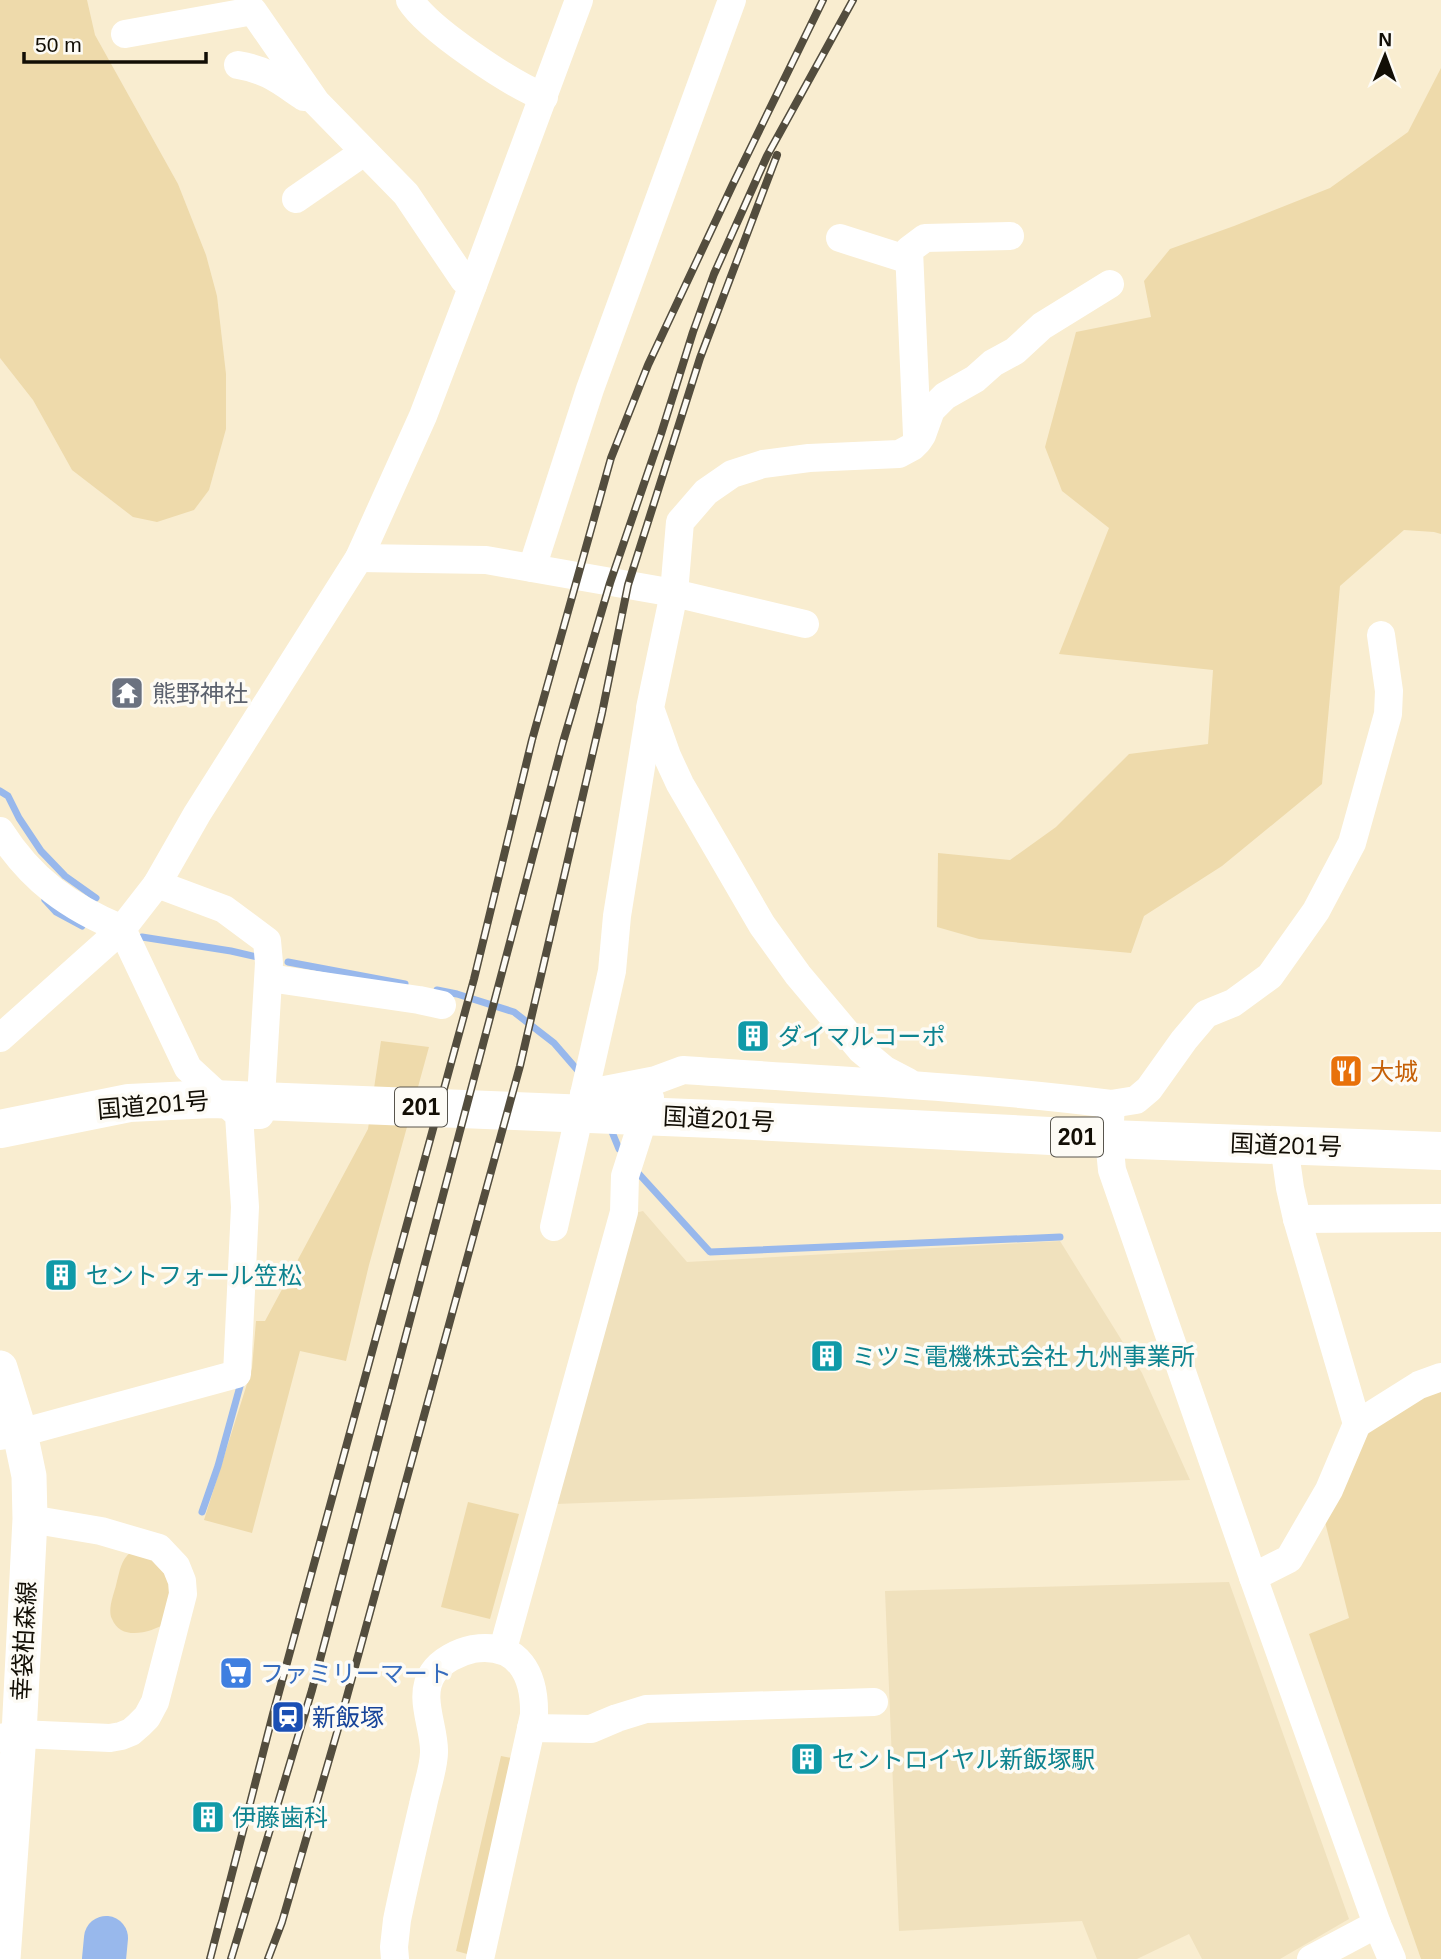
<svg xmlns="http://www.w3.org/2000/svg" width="1441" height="1959" font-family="Arial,'Noto Sans JP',sans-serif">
<rect width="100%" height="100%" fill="#f9edd0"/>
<g fill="#f0e1bd">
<polygon points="643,1211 687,1262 1060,1241 1142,1373 1190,1480 556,1504 635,1213"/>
<polygon points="1229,1582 1349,1919 1280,1959 1202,1959 1189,1934 1137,1959 1097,1959 1082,1921 899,1931 885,1591"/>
</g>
<g fill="#eedaab">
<polygon points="0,0 87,0 95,35 178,184 206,255 217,296 226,374 226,429 209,490 194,510 157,522 133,517 72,470 33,400 0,358"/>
<polygon points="1441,68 1441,534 1434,532 1404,530 1340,586 1322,784 1222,866 1144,916 1131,953 979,939 937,927 938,853 1010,860 1056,827 1129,754 1208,744 1213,670 1059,654 1109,528 1062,491 1045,447 1076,332 1151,317 1144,281 1170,249 1234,226 1330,188 1408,132"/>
<polygon points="381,1041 429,1047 369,1265 346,1361 300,1351 252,1533 204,1520 252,1368 256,1321 265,1321 368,1129"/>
<polygon points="1441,1385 1441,1959 1421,1959 1309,1634 1349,1618 1325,1522 1365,1431"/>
<polygon points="468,1502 519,1514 490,1619 441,1607"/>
<path d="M 131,1552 L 158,1559 L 174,1594 L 166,1623 C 152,1632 121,1642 112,1619 C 107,1608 115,1592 117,1581 C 120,1570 121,1560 131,1552 Z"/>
<polygon points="501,1756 517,1759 471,1955 456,1951"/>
</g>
<polygon fill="#98b8ec" points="94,1942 117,1944 116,1959 93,1959"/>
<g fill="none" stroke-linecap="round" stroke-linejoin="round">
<g stroke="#98b8ec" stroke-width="7">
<polyline points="0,791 8,796 19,818 41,851 65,876 96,898"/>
<polyline points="45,900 56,912 82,926"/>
<polyline points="142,937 231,951 257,957"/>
<polyline points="288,962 405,984"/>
<polyline points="437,990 457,994 514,1012 554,1043 580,1073"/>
<polyline points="610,1127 619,1149"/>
<polyline points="639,1174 710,1252 1060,1237"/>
<polyline points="202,1512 218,1466 242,1379"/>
</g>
<polyline stroke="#98b8ec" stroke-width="44" points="104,1959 106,1938"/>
<g stroke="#fff" stroke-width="28">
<path d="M 410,0 C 428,29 511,84 544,97"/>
<polyline points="125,34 253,11 316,102 406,194 464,280 473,285"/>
<path d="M 238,65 C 268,70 280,81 304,97"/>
<polyline points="296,199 364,152"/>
<polyline points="840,238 909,260"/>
<polyline points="917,435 909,250 925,238 1010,236"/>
<polyline points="359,558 486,560 674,593 805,624"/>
<polyline points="532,568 590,389 732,0"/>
<path d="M 0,831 C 31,880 69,907 122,929 L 188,1068 L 239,1115 L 245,1207 L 237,1374 L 20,1433 L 0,1436"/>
<polyline points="157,884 224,909 267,941 269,963 260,1115 254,1115"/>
<polyline points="269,978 419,1000 442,1005"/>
<polyline points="0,1038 122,929 157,884 197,814 359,558 423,416 473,285 579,0"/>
<polyline points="908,1082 885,1070 861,1050 798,975 762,925 680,784 667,756 650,708 674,593 680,522 706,492 732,474 763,464 809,458 899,454 912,447 918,441 922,435 931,410 945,396 975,379 993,363 1015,351 1042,326 1110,284"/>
<path d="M 584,1094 L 656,1080 L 683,1070 C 826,1080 969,1086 1111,1104 L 1109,1139 L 1112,1170 L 1253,1577 L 1377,1924 L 1392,1959"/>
<polyline points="1111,1104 1136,1100 1149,1089 1184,1040 1206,1014 1233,1003 1270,976 1316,911 1352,843 1388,714 1389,691 1381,635"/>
<polyline points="1297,1219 1441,1218"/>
<polyline points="554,1227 612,971 617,916 650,711"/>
<polyline points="1357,1424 1419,1385 1441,1377"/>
<polyline points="1253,1577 1289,1559 1329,1490 1357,1424 1297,1219 1290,1188 1284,1145"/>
<polyline points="503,1649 624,1212 625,1176 650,1098"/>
<polyline points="531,1728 591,1729 617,1718 646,1709 874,1702"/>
<polyline points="0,1738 19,1734 110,1738 121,1736 131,1732 139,1725 147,1717 155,1702 183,1594 182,1581 176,1566 159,1548 101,1531 30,1519"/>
<path d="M 395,1959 L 394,1947 L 397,1920 C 405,1881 414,1843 423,1805 C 426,1789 434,1768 434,1752 C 435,1728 417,1696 433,1673 C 441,1661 458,1652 473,1649 C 519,1642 535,1675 534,1715 L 480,1959"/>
<polyline points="1311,1959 1377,1924"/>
</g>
<polyline stroke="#fff" stroke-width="35" points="0,1368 20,1433 29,1476 30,1519 19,1734 3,1959"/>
<polyline stroke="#fff" stroke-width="38" points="0,1129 129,1103 212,1099 714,1119 1109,1139 1441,1151"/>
<defs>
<g id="rail">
<polyline points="210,1959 273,1714 474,979 532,740 611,458 648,365 733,184 823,0"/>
<polyline points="231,1959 312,1690 563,742 610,583 661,434 693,332 714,274 767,156 853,0"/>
<polyline points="268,1959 282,1922 338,1729 520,1066 602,713 628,585 700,358 777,155"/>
</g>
</defs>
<use href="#rail" stroke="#534d3e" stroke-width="8"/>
<use href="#rail" stroke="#fdfbf5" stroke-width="5" stroke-dasharray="16" stroke-linecap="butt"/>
</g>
<defs>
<symbol id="temple-square" viewBox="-11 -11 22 22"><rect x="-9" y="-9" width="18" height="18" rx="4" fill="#6b7280" stroke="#fdfbf5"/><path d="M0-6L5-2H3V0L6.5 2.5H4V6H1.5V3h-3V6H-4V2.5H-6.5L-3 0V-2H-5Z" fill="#fff"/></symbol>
<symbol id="building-square" viewBox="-11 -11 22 22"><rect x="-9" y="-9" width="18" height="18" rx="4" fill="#0f9aa8" stroke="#fdfbf5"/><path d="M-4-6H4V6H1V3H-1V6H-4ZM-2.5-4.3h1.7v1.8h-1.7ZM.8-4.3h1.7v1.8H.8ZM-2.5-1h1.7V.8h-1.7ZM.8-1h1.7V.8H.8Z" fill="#fff"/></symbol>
<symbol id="restaurant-square" viewBox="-11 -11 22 22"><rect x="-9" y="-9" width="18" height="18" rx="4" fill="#e8710a" stroke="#fdfbf5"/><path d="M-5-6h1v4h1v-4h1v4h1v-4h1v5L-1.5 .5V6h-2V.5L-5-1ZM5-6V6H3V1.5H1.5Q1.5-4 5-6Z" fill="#fff"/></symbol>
<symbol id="supermarket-square" viewBox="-11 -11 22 22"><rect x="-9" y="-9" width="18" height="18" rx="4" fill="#3f7fe0" stroke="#fdfbf5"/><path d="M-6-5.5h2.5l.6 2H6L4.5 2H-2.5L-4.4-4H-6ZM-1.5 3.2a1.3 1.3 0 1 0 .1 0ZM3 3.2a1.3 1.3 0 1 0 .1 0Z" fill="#fff"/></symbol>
<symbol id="station-square" viewBox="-11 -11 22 22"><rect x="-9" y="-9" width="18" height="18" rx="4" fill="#1a4fb4" stroke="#fdfbf5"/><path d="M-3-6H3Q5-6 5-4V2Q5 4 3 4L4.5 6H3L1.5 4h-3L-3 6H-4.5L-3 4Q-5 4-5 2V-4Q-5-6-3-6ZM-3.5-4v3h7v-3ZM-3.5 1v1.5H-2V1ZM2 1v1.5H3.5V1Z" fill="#fff"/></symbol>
</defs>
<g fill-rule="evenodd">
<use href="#temple-square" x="108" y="674" width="38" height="38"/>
<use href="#building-square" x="734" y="1017" width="38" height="38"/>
<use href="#restaurant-square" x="1327" y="1052" width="38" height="38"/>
<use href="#building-square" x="42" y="1256" width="38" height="38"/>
<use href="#building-square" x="808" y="1337" width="38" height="38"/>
<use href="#supermarket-square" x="217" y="1654" width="38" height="38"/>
<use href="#station-square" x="269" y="1698" width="38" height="38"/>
<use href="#building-square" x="788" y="1740" width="38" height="38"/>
<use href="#building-square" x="189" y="1798" width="38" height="38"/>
</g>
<g text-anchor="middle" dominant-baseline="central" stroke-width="7" stroke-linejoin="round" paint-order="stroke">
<g fill="#fdfbf5" stroke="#58554d" stroke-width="2">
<rect x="395" y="1087.5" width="52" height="39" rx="5"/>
<rect x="1051" y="1117.5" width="52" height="39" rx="5"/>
</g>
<g font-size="23" font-weight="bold" fill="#120e05">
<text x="421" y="1107">201</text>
<text x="1077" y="1137">201</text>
</g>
<g font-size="24" fill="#5b616d" stroke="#fdfbf5" text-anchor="start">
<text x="152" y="693">熊野神社</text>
</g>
<g font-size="24" fill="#0d838f" stroke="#fdfbf5" text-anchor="start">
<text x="778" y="1036">ダイマルコーポ</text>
<text x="86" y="1275">セントフォール笠松</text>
<text x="852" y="1356">ミツミ電機株式会社 九州事業所</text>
<text x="832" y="1759">セントロイヤル新飯塚駅</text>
<text x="232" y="1817">伊藤歯科</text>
</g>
<g font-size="24" fill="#c56008" stroke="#fdfbf5" text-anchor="start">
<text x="1370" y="1071">大城</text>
</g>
<g font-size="24" fill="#120e05" stroke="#fdfbf5">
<text transform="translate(153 1105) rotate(-5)">国道201号</text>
<text transform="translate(719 1119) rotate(3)">国道201号</text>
<text transform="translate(1286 1145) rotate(2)">国道201号</text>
<text transform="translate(24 1641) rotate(-87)">幸袋柏森線</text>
</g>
<g font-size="24" fill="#366cbe" stroke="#fdfbf5" text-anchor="start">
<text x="260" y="1673">ファミリーマート</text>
</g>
<g font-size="24" fill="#164399" stroke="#fdfbf5" text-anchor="start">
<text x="312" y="1717">新飯塚</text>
</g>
</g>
<g transform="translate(1385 56) rotate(1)" stroke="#fdfbf5" stroke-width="5" paint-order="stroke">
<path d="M0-5L12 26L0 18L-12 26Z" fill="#120e05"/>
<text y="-10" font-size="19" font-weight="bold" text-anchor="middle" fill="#120e05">N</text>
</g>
<path d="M24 52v10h182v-10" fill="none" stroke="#120e05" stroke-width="3.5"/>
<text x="35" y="52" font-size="21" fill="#120e05" stroke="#fdfbf5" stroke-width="5" paint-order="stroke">50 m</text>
</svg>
